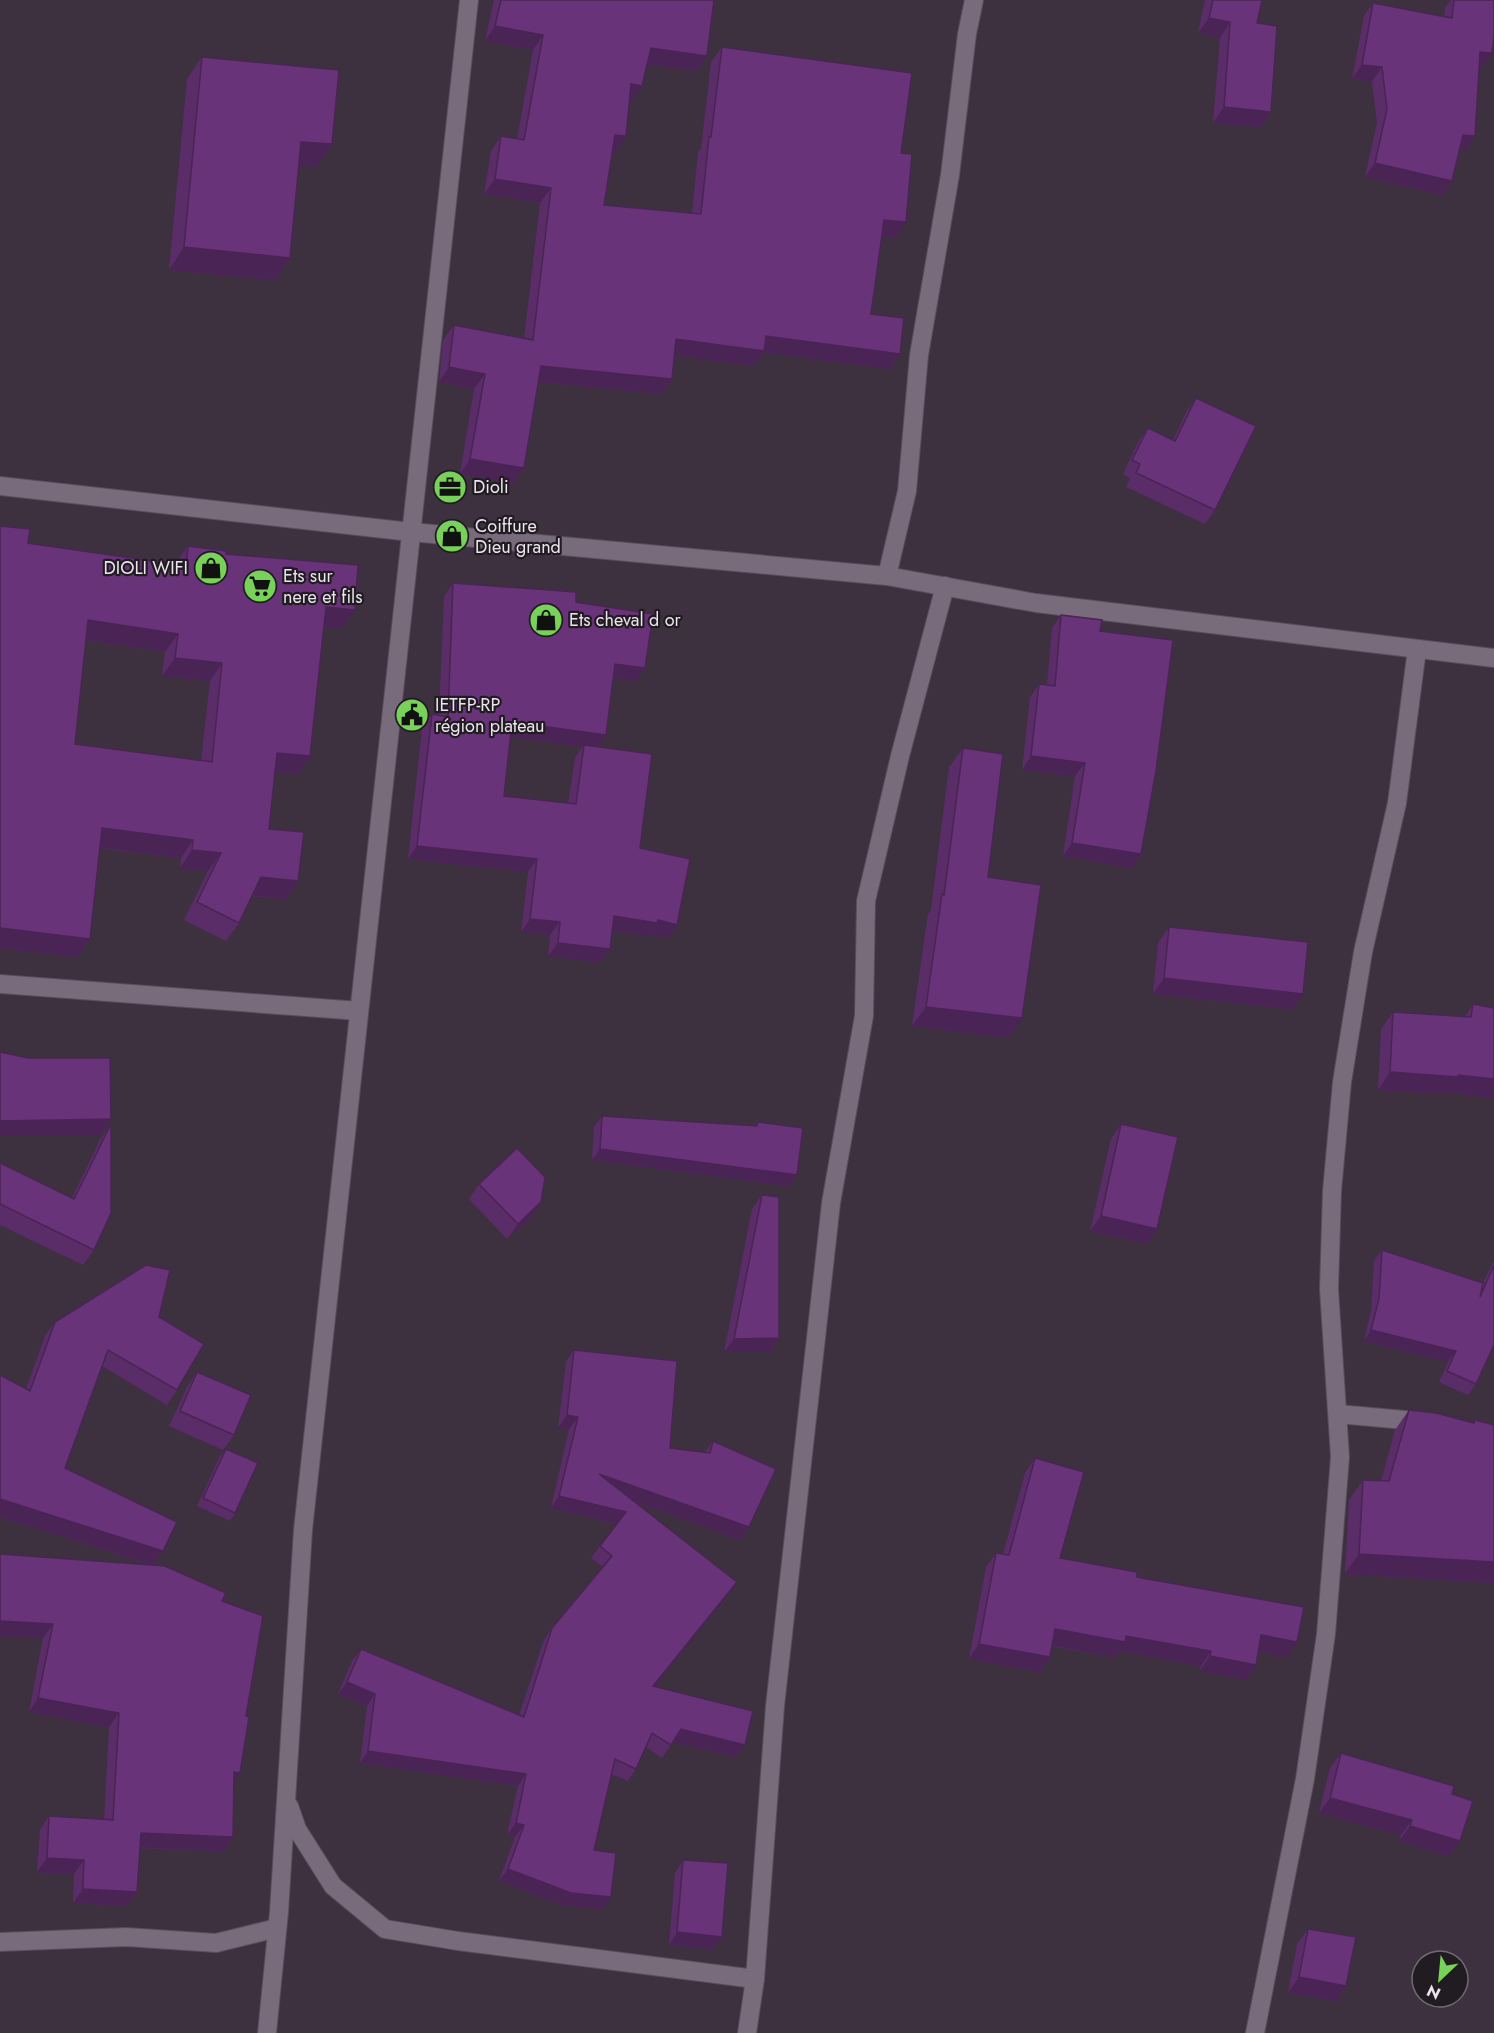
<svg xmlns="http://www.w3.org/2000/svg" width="1494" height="2033" font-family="Jost,sans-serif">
<rect width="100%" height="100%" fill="#3d3140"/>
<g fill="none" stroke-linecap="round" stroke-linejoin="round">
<defs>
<g id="street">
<polyline points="0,486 411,532 887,576 1036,603 1494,658"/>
<polyline points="887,576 907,491 919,355 950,175 967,34 974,0"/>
<polyline points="0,984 359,1011"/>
<polyline points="1338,1414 1427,1422"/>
<polyline points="289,1806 297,1829 333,1886 385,1929 458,1941 755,1979"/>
<polyline points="0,1942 126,1937 216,1943 277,1928"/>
<polyline points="267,2033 279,1912 303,1530 469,0"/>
<polyline points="747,2033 755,1979 775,1706 831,1203 864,1016 866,901 900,756 945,586"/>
<polyline points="1255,2033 1305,1779 1326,1634 1340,1457 1329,1289 1332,1191 1342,1082 1363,952 1397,803 1417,649"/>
</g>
</defs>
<use href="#street" stroke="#574e5a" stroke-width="20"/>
<use href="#street" stroke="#786b7c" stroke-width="18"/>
</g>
<g fill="#5a2c68" fill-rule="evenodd">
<polygon points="494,0 714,0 707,56 696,71 647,64 632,101 629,101 626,136 616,151 613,151 604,205 692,213 698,152 701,149 711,62 722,47 901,153 896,238 882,236 871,314 900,354 889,369 763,352 753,366 675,355 672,379 662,394 538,382 524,468 513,483 460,474 474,389 439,382 443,340 454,325 524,339 540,203 484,194 491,151 501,136 517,139 533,50 485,41"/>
<polygon points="1205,0 1262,0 1257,23 1260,127 1213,123 1220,38 1198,33"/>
<polygon points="1451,0 1494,0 1483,67 1479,67 1475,136 1466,150 1460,150 1452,181 1442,195 1365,177 1377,123 1372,81 1352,79 1364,16 1373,3 1444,16 1445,8"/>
<polygon points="202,57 332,144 316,167 299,165 275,280 169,270 187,79"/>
<polygon points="1196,398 1215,510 1205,524 1126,487 1130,478 1123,474 1138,442 1148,428 1173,440 1187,411"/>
<path d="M 0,526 L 28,543 L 175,564 L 188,546 L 226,554 L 342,628 L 324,626 L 310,756 L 298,774 L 275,772 L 269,829 L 298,881 L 286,899 L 252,896 L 239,923 L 226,941 L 184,920 L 208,871 L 180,868 L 181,858 L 100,848 L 90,939 L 77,957 L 0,948 ZM 86,640 L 165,652 L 162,676 L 210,681 L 201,761 L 75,744 Z"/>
<path d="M 453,583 L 576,602 L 636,681 L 614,678 L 598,747 L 640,848 L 677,925 L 668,938 L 649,934 L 648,936 L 612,930 L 601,962 L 548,956 L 550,935 L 521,932 L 528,872 L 408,859 L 422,728 L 432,714 L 439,715 L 444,597 ZM 511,737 L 583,746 L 575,758 L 568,804 L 504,796 Z"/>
<polygon points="1061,615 1100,631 1132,868 1063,856 1075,776 1022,770 1030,698 1039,684 1047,685 1052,628"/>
<polygon points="963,748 988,877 1022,1018 1008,1038 912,1026 928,914 931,910 949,767"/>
<polygon points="1169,927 1292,1009 1153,994 1158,943"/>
<polygon points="1473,1004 1494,1007 1494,1098 1447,1092 1446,1094 1378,1090 1381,1029 1393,1012 1465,1017"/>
<polygon points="602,1116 755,1126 758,1122 789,1186 592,1160 594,1127"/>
<polygon points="111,1124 94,1250 83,1265 0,1225 0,1163 72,1198 100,1140"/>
<polygon points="1121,1124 1147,1244 1090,1231 1111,1139"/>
<polygon points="479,1184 541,1202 530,1218 507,1239 469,1199"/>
<polygon points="762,1195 779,1338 770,1352 724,1352 752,1209"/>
<polygon points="1382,1250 1483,1283 1494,1261 1494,1345 1476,1384 1468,1395 1439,1382 1448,1362 1364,1341 1371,1310 1374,1261"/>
<polygon points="159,1317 177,1390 167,1405 102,1366 65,1468 163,1551 153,1565 222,1601 246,1716 240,1773 234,1781 233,1837 223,1851 140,1848 127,1906 73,1903 74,1874 37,1872 40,1830 49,1816 104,1820 109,1727 29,1712 43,1638 0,1636 152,1565 0,1517 0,1375 26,1389 45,1336 55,1322"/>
<polygon points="574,1350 670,1448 705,1452 713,1441 749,1527 740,1540 635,1502 728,1594 654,1686 745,1745 736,1757 673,1742 662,1758 646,1747 636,1769 628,1781 611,1774 594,1850 603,1909 562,1905 499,1881 515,1837 507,1835 518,1786 360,1763 367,1706 338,1694 352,1661 361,1649 519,1715 544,1640 552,1628 603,1567 591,1558 617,1524 551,1508 569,1429 558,1428 566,1362"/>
<polygon points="197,1372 234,1435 223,1450 169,1426 187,1387"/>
<polygon points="1409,1410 1473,1423 1475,1420 1494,1425 1494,1583 1345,1574 1349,1500 1363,1480 1381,1481 1395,1430"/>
<polygon points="226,1449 235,1513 230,1521 197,1506 220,1456"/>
<polygon points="1035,1458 1060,1558 1137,1577 1287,1657 1258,1651 1246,1680 1200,1671 1201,1666 1119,1651 1115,1657 1052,1646 1050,1657 1040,1672 969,1659 986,1567 996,1553 1003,1554 1025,1473"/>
<polygon points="1341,1753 1452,1794 1449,1856 1399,1841 1401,1835 1319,1813 1330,1768"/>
<polygon points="683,1860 713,1949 669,1945 675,1873"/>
<polygon points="1308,1929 1346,1986 1336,2001 1288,1993 1297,1944"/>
</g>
<g fill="#4a2455">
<polygon points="1209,18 1230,22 1220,38 1198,33"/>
<polygon points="495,26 543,35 533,50 485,41"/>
<polygon points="651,48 707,56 696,71 640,63"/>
<polygon points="1480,52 1492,53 1483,67 1470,66"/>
<polygon points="1362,65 1382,67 1372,81 1352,79"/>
<polygon points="631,84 642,86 632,101 620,99"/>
<polygon points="1224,107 1271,112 1260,127 1213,123"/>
<polygon points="615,135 626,136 616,151 604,150"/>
<polygon points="1463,135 1475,136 1466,150 1453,149"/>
<polygon points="301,142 332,144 316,167 286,164"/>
<polygon points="1375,163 1452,181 1442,195 1365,177"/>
<polygon points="495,179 551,188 540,203 484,194"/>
<polygon points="884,220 906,222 896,238 874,235"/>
<polygon points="184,247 290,258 275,280 169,270"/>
<polygon points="766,336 900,354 889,369 763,352 753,366 666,354 676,339"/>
<polygon points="541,366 672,379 662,394 530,381"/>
<polygon points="449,367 485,374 474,389 439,382"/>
<polygon points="470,459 524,468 513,483 460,474"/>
<polygon points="326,607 355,610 342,628 314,626"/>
<polygon points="88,620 178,634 165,652 75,638"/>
<polygon points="175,658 222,663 210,681 162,676"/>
<polygon points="615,664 645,668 636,681 606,677"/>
<polygon points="512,722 606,735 597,748 503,736"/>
<polygon points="277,753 310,756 298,774 265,771"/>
<polygon points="1031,756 1085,763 1075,776 1022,770"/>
<polygon points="102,828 193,840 181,858 90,846"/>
<polygon points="1072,843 1141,854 1132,868 1063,856"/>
<polygon points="417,846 537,859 528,872 408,859"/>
<polygon points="192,850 221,853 208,871 180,868"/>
<polygon points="261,877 298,881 286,899 249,895"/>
<polygon points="614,916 658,920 677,925 668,938 649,934 648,936 605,929"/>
<polygon points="530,919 560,922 550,935 521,932"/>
<polygon points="0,928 90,939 77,957 0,948"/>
<polygon points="558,943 610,949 601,962 548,956"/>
<polygon points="1164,978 1303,994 1292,1009 1153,994"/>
<polygon points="926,1007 1022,1018 1008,1038 912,1026"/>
<polygon points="1390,1072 1458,1075 1494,1079 1494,1098 1447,1092 1446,1094 1378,1090"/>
<polygon points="111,1119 100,1135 0,1136 0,1121"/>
<polygon points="600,1149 797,1175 789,1186 592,1160"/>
<polygon points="541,1202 530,1218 507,1239 518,1224"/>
<polygon points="1101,1216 1157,1229 1147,1244 1090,1231"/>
<polygon points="1371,1330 1456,1351 1448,1362 1364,1341"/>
<polygon points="779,1338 770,1352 724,1352 734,1339"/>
<polygon points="567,1415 578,1417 569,1429 558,1428"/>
<polygon points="599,1474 749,1527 740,1540 591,1486"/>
<polygon points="559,1496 626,1512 618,1524 551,1508"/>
<polygon points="0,1499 163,1551 153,1565 0,1517"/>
<polygon points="1359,1554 1494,1562 1494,1583 1345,1574"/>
<polygon points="737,1582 728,1594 645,1698 653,1686"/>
<polygon points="0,1621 53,1624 43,1638 0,1636"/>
<polygon points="1055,1629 1126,1636 1211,1651 1201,1666 1119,1651 1115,1657 1045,1644"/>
<polygon points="1261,1635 1297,1642 1287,1657 1250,1650"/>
<polygon points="979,1644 1050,1657 1040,1672 969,1659"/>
<polygon points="1210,1656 1256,1665 1246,1680 1200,1671"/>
<polygon points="347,1682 375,1694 367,1706 338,1694"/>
<polygon points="38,1698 119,1713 109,1727 29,1712"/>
<polygon points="681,1729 745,1745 736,1757 672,1742"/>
<polygon points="368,1751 526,1774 518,1786 360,1763"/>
<polygon points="234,1772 240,1773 230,1787"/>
<polygon points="1330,1798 1412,1820 1401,1835 1319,1813"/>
<polygon points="516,1823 524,1825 515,1837 507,1835"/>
<polygon points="1410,1826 1460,1841 1449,1856 1399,1841"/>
<polygon points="141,1833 233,1837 223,1851 131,1847"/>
<polygon points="47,1858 84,1860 74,1874 37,1872"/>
<polygon points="508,1869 611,1897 603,1909 562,1905 499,1881"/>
<polygon points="83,1889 137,1892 127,1906 73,1903"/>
<polygon points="677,1932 722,1937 713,1949 669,1945"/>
<polygon points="1299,1977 1346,1986 1336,2001 1288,1993"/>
</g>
<g fill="#693379" stroke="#4a2455" stroke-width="1.5" fill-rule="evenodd">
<polygon points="501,0 714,0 707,56 651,48 642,86 631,84 626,136 615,135 604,205 701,214 709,137 711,137 722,47 912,73 901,153 912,154 906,222 884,220 871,314 904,318 900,354 766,336 764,351 676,339 672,379 541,366 524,468 470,459 485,374 449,367 454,325 533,340 551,188 495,179 501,136 524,140 543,35 495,26"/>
<polygon points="1213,0 1262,0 1257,23 1277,26 1271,112 1224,107 1230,22 1209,18"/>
<polygon points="1454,0 1494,0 1494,36 1492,53 1480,52 1475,136 1463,135 1452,181 1375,163 1387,109 1382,67 1362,65 1373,3 1452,18"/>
<polygon points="202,57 339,70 332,144 301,142 290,258 184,247"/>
<polygon points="1196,398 1256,426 1215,510 1136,473 1140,464 1132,460 1148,428 1175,441"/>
<path d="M 0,526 L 30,529 L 28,543 L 186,566 L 188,546 L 226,551 L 226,554 L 358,565 L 355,610 L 326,607 L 310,756 L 277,753 L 269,829 L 304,832 L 298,881 L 261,877 L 239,923 L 197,902 L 221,853 L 192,850 L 193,840 L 102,828 L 90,939 L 0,928 ZM 88,620 L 178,634 L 175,658 L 222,663 L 212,762 L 75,744 Z"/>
<polygon points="453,583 576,592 576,602 653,614 645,668 615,664 606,735 512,722 504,796 576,804 584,745 652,754 640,848 690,859 677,925 658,920 657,923 614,916 610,949 558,943 560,922 530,919 537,859 417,846 432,714 448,717"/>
<polygon points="1061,615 1102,620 1100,631 1173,640 1156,771 1141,854 1072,843 1085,763 1031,756 1039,684 1055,686"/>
<polygon points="963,748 1003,754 988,877 1041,885 1022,1018 926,1007 942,894 944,895"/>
<polygon points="1169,927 1308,942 1303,994 1164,978"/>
<polygon points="1473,1004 1494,1008 1494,1079 1458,1075 1458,1077 1390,1072 1393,1012 1471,1017"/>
<polygon points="0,1052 28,1058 110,1058 111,1119 0,1121"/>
<polygon points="602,1116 757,1126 758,1122 803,1128 797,1175 600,1149"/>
<polygon points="111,1124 111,1213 94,1250 0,1204 0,1163 74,1199"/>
<polygon points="1121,1124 1178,1137 1157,1229 1101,1216"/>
<polygon points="517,1148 545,1177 541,1202 518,1224 479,1184"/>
<polygon points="762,1195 779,1197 779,1338 734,1339"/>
<polygon points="1382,1250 1483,1283 1480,1297 1494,1265 1494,1345 1476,1384 1447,1371 1456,1351 1371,1330 1379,1299"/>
<polygon points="146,1265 170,1270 159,1317 204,1344 177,1390 108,1350 65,1468 177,1522 163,1551 0,1499 0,1375 30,1391 55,1322"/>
<polygon points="574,1350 677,1361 670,1448 710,1453 713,1441 776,1469 749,1527 599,1474 737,1582 653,1686 753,1711 745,1745 681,1729 671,1745 652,1733 636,1769 615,1759 594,1850 616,1853 611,1897 571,1893 508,1869 524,1825 516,1823 526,1774 368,1751 375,1694 347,1682 361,1649 524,1717 552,1628 612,1556 600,1546 626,1512 559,1496 578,1417 567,1415"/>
<polygon points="197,1372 251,1395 234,1435 180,1411"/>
<polygon points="1409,1410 1436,1413 1474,1423 1475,1420 1494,1425 1494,1562 1359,1554 1363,1480 1389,1481"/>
<polygon points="226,1449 258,1463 235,1513 203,1498"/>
<polygon points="1035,1458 1084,1472 1060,1558 1137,1572 1137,1577 1304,1607 1297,1642 1261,1635 1256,1665 1210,1656 1211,1651 1126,1636 1125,1642 1055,1629 1050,1657 979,1644 996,1553 1009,1555"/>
<polygon points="0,1554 165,1566 226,1593 222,1601 263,1616 246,1716 249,1717 240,1773 234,1772 233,1837 141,1833 137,1892 83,1889 84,1860 47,1858 49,1816 113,1820 119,1713 38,1698 53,1624 0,1621"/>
<polygon points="1341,1753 1454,1786 1452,1794 1473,1801 1460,1841 1410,1826 1412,1820 1330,1798"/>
<polygon points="683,1860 728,1863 722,1937 677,1932"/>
<polygon points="1308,1929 1356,1937 1346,1986 1299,1977"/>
</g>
<defs>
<symbol id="office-disc" viewBox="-11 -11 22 22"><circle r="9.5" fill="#78d158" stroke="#211b22"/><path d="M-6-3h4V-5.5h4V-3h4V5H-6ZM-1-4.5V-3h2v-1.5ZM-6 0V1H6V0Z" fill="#111"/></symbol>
<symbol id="shop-disc" viewBox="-11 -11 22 22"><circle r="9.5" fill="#78d158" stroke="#211b22"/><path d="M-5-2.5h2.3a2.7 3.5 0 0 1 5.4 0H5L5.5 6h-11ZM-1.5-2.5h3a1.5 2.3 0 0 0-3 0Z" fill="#111"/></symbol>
<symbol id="supermarket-disc" viewBox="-11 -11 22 22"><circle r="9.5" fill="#78d158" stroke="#211b22"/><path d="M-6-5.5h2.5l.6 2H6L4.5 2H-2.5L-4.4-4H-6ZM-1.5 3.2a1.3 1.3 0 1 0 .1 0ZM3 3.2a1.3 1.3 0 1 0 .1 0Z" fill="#111"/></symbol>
<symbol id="civic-disc" viewBox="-11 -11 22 22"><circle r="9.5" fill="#78d158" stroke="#211b22"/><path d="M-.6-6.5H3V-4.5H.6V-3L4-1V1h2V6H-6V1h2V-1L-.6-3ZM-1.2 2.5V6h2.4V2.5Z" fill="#111"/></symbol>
</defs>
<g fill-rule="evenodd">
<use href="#office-disc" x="431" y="468" width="38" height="38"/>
<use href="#shop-disc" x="433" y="517" width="38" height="38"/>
<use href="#shop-disc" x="192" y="549" width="38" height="38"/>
<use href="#supermarket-disc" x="241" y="567" width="38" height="38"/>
<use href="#shop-disc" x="527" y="601" width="38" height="38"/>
<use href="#civic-disc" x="393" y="696" width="38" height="38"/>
</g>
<g text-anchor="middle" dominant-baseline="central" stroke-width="4.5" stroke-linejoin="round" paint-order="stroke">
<g font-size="18" fill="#ebe4ed" stroke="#211b22" text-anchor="start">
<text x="473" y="487">Dioli</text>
<text x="475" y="526">Coiffure<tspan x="475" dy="21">Dieu grand</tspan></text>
<text x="188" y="568" text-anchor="end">DIOLI WIFI</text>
<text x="283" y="576">Ets sur<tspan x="283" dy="21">nere et fils</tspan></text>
<text x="569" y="620">Ets cheval d or</text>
<text x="435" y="705">IETFP-RP<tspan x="435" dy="21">région plateau</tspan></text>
</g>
</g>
<g transform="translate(1440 1979) rotate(206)"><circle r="28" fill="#211b22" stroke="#726b73" stroke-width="1.5"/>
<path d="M0-4.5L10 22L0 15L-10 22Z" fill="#78d158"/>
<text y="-9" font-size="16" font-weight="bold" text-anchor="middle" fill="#ebe4ed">N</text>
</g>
</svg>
